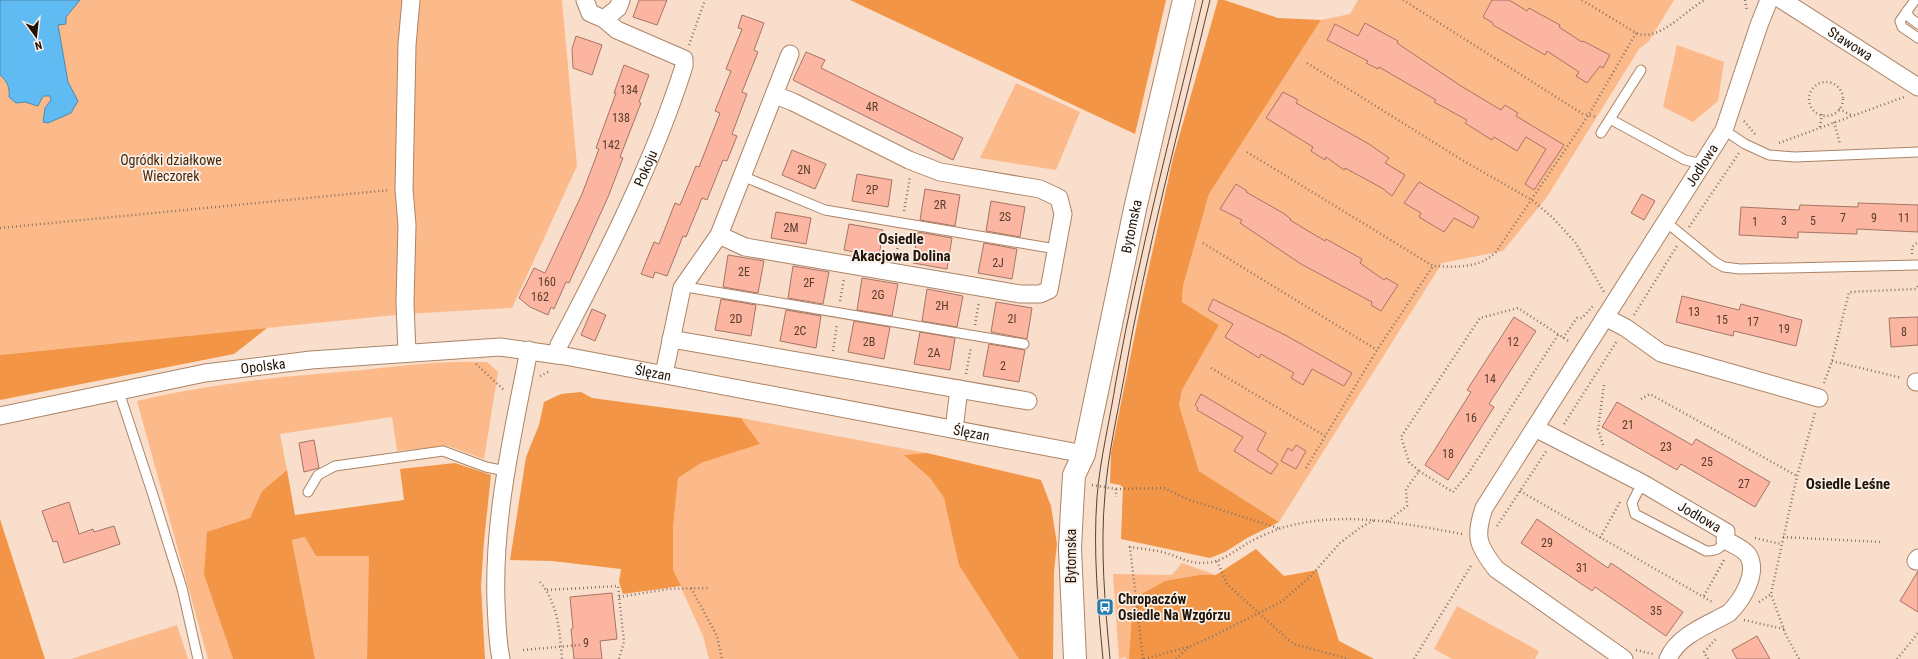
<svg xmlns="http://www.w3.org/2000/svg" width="1918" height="659" font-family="'Roboto Condensed',sans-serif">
<rect width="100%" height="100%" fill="#f9decb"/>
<g fill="#fcba8a">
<polygon points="0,0 562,0 577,166 512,308 405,314 0,355"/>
<polygon points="1358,0 1674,0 1649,41 1639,49 1547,197 1503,251 1442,263 1279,522 1199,471 1179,405 1182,390 1219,325 1182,302 1183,286 1209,194 1321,20 1350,14"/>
<polygon points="1677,45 1724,62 1718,101 1693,122 1663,107"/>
<polygon points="1016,83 1080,112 1056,170 980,158"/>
<path d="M 479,362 L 487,362 L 498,372 L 484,459 L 448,446 L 397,451 L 392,417 L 280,434 L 287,470 L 262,491 L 250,518 L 204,575 L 233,659 L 208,659 L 137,401 C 212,383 287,376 363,370 C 401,366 440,361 479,362 Z"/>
<polygon points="741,418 927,453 905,455 930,478 944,498 952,530 1019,659 709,659 703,636 673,570 673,528 678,478 701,463 760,444"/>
<polygon points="306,537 316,556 370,556 367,659 315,659 292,540"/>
<polygon points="1182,563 1213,574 1252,612 1348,659 1126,659 1126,657 1119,659 1113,574 1172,575"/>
<polygon points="1457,606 1539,651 1535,659 1452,659 1434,649"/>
<polygon points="177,625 188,659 71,659"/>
</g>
<g fill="#f39546">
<polygon points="850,0 1166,0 1135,134"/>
<polygon points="1218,0 1224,0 1278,18 1321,20 1209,194 1183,286 1182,302 1219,325 1182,390 1179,405 1199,471 1279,522 1247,538 1225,552 1210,558 1121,539 1123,487 1120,485 1110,483 1111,453 1142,299 1173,158"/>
<polygon points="267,328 234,354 0,400 0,355"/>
<polygon points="581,392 592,398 741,418 760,444 701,463 678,478 673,528 673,570 681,586 623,594 619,582 621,569 552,561 510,560 526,457 539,425 544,402 561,394"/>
<polygon points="927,453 1041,480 1051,506 1057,544 1054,571 1053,659 1019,659 959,565 944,498 930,478 904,455"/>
<polygon points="455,463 491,475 484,541 481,586 485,659 367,659 369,556 316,556 305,537 292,540 315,659 233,659 204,575 207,532 250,518 262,491 287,470 295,515 404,500 400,469"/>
<polygon points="0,519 45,659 0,659"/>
<polygon points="1256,549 1284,576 1317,570 1339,641 1374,659 1129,659 1133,599 1165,581 1200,575 1216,575"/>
</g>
<path fill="#60bbf2" stroke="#4d89ac" d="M 0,0 L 80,0 L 66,17 L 66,24 L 58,25 L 68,82 L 78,101 L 71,113 L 48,123 L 43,122 L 45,108 L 51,100 L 50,96 L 43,96 L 38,106 L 25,102 L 16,103 L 9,97 C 10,87 7,81 0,75 Z"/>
<g fill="#fcb5a0" stroke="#a57566">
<polygon points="639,0 667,0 657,25 633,17"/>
<polygon points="1492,0 1509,0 1527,11 1529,8 1560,25 1559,27 1582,42 1583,41 1610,55 1603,68 1600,66 1587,83 1576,76 1579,72 1547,51 1545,55 1493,25 1493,23 1483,17"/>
<polygon points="742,15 764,23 754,50 758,52 742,92 747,94 732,134 737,136 727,161 723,160 707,200 702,198 686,237 683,236 667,276 655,272 653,278 641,274 654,242 659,244 675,203 680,205 696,166 699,167 720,113 715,111 731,71 726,69 742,29 738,28"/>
<polygon points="1365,23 1398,41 1397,43 1461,86 1501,110 1505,105 1518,113 1516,116 1564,145 1534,190 1525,184 1546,149 1526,137 1517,151 1494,137 1492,140 1465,123 1467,120 1434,102 1436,100 1379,67 1378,69 1366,63 1368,61 1327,40 1335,24 1358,36"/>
<polygon points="576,36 602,45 592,75 573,68 572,49"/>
<polygon points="806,52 825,60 821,68 963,138 953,160 793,80"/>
<polygon points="624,65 649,75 639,102 641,103 620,157 623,158 608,197 569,283 566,282 554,309 551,307 548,315 530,307 519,298 534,268 545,273 582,194 599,149 596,148 616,93 614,93"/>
<polygon points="1283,92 1298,100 1296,103 1369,144 1389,158 1385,163 1405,175 1392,196 1382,188 1345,168 1344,170 1326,157 1325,160 1311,151 1313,147 1266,118"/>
<polygon points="792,150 826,164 815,189 782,175"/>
<polygon points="857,174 892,180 888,207 852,201"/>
<polygon points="1419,182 1479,217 1473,228 1454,218 1444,232 1419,217 1421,213 1404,203"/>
<polygon points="1236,184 1247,191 1246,192 1283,213 1291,219 1290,220 1325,241 1326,239 1362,259 1360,263 1384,280 1386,278 1398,285 1381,311 1371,305 1372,302 1301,264 1240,223 1242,220 1220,209"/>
<polygon points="925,189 960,195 955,226 920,220"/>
<polygon points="1642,194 1655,201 1644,220 1631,213"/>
<polygon points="991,201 1025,207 1020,237 986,231"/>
<polygon points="1858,203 1918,205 1918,232 1857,229 1857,234 1798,232 1798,238 1739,235 1741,207 1799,210 1800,205 1858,207"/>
<polygon points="776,212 811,218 806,244 771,238"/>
<polygon points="849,224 883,230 879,257 844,250"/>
<polygon points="918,232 952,238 947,269 913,263"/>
<polygon points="984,243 1017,249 1012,279 978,273"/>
<polygon points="728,255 764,261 758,293 723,287"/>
<polygon points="793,266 829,272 823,304 788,298"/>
<polygon points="862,278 898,284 892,316 857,310"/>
<polygon points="927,289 963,296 957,327 922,321"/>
<polygon points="1682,296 1739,310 1741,304 1802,320 1796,346 1734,331 1733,336 1676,322"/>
<polygon points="721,299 756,305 751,336 715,330"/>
<polygon points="1213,299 1287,336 1352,373 1344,386 1312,369 1303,385 1291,378 1294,373 1261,354 1259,358 1225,337 1233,324 1208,310"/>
<polygon points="996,302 1032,308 1027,339 991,332"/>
<polygon points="592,309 606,315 595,341 581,335"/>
<polygon points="786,310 821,316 816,348 780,341"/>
<polygon points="1514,317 1536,331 1489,404 1494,407 1448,480 1425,465 1471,392 1467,390"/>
<polygon points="1918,317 1918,345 1891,347 1889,318"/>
<polygon points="854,321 890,327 884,359 848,352"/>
<polygon points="920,332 955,338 950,370 914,364"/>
<polygon points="989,344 1025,350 1019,382 983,376"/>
<polygon points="1201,394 1266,433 1257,450 1278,464 1271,474 1234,451 1243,437 1197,410 1198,408 1195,405"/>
<polygon points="1617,402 1692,445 1696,439 1770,482 1755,507 1681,464 1677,470 1602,427"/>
<polygon points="314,440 319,468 304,472 299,443"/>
<polygon points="1296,445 1306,451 1296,469 1281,461 1288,448 1292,451"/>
<polygon points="69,502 79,534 93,529 94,532 114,526 120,544 64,563 57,541 53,542 42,511"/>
<polygon points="1537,519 1608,568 1611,563 1683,612 1666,636 1595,587 1592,591 1521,543"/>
<polygon points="1918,571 1918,612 1900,601"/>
<polygon points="612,593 617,639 600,641 602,659 574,659 571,629 573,628 570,597"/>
<polygon points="1757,636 1770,659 1737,659 1732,650"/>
</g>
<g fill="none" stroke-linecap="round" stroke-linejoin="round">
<defs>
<g id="lane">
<polyline points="1915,0 1900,21 1902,27 1918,38"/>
<polyline points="1907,11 1909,17 1918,24"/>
<polyline points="1610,119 1685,160 1703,164"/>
<polyline points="1724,130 1745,144 1769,155 1795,157 1918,152"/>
<polyline points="1601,133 1641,70"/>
<polyline points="742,176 825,210 1056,249"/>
<polyline points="1666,222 1715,262 1724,267 1740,269 1918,265"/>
<polyline points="685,285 692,288 1024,344"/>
<polyline points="119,392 152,492 182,588 198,659"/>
<path d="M 1642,483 L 1632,503 L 1635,514 L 1706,551 C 1717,551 1720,549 1725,540"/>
<polyline points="308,492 318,475 335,466 443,451 486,467 506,471"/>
</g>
<g id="street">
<path id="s1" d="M 1782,0 L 1918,87"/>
<polyline points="604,19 618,8 621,0"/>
<polyline points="719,235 745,247 1020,294 1040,294 1049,290 1063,214 1059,198 1040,189 940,172 909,160 793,102 775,95"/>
<polyline points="1605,317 1626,328 1661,353 1819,398"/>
<polyline points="671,339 1028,401"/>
<polyline points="407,353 405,303 407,225 404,189 407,45 411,0"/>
<path id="s2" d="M 557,355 L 559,345 C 606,256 654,161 684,66 L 684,59 L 617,30 L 604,19 L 590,13 L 585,0"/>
<polyline points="664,374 682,288 719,235 790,54"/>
<polyline points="1916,382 1918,382"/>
<path id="s3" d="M 0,416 L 205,373 L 311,360 L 500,347 L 565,356 L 1084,454"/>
<path id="s4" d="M 1535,428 L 1642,483 L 1726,532 L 1725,540 C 1732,544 1743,548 1748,555 C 1759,573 1742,600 1729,613 C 1708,625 1678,635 1668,659"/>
<polyline points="954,429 959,389"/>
<polyline points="1916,561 1918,558"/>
<path d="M 501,659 C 497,640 497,621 496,602 C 493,517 513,433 529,350"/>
<path id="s5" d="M 1624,659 L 1496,569 C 1478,546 1474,537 1484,508 L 1724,130 L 1759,25 L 1769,0"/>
</g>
<g id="secondary">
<path id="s6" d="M 1075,659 L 1070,549 L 1072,508 L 1074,475 L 1084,454 L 1135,209 L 1184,0"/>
</g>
</defs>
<use href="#lane" stroke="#ac8466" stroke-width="11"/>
<use href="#street" stroke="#ac8466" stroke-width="19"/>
<use href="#secondary" stroke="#ac8466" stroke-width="24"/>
<g stroke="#887464" stroke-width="2.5" stroke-dasharray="1 3" stroke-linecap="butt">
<polyline points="1403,0 1583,114 1597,117"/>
<path d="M 1582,0 L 1636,33 C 1659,43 1685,10 1705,0"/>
<polyline points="1745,0 1747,11"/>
<polyline points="689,45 705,0"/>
<polyline points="1307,63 1462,160 1532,200 1553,218 1575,242 1604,292"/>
<circle cx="1826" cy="99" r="17"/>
<polyline points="1839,109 1851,115"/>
<polyline points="1744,121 1755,134"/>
<polyline points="1834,122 1840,144"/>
<polyline points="1820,127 1822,114"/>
<polyline points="1779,143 1904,97"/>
<path d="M 1247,152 L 1433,266 C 1455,267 1479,269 1496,252 L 1588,116 L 1636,33"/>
<polyline points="904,211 910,177"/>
<polyline points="1689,227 1739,153"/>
<polyline points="0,228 390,190"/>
<polyline points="1203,243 1377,350"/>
<polyline points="1912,254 1912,247 1918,242"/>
<polyline points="896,257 900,234"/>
<polyline points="840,301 844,279"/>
<polyline points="1634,315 1677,246"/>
<polyline points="975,325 979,302"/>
<polyline points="1563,338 1577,318 1582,318 1593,306"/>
<polyline points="833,351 837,324"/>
<polyline points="1832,361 1902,378"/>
<polyline points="476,364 504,390"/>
<polyline points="1211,368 1325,436"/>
<polyline points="966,374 971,347"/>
<polyline points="540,376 550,371"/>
<polyline points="1824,383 1832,361 1849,292 1916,289 1918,286"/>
<polyline points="1641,399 1650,394 1797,476"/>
<polyline points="1564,424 1617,341"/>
<polyline points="1603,445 1598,429 1604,385"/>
<polyline points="1306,468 1377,350 1433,266"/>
<polyline points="1419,471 1453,492 1468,474 1558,335"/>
<polyline points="1092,485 1116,489 1116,497"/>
<polyline points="1116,489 1164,488 1187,499 1281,529"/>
<polyline points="1520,491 1714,603"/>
<polyline points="1388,521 1407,506 1406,489 1419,471 1409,462 1401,437 1480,318 1518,308 1570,342"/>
<polyline points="1497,526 1547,450"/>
<polyline points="1783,537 1880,542"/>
<polyline points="1600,538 1620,502"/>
<polyline points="1755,538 1781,544"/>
<polyline points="1217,561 1227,584 1293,644 1349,659"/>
<path d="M 540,582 C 558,603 560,633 562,659"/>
<polyline points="691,588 717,636 722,659"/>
<polyline points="547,590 618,586 624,642 619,659"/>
<polyline points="1704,596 1724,560"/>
<polyline points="619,597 668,589 710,588"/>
<polyline points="1759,602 1771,594"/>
<polyline points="1744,620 1784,629"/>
<polyline points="523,650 580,645"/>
<polyline points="1636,650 1653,654"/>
<path d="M 1143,659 L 1130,547 C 1143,549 1157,550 1169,554 C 1181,558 1192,564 1204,563 C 1221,563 1234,551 1248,543 C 1258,537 1271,532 1281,528 C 1343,510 1401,523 1462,534"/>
<polyline points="1144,659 1191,646 1209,638 1281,602 1310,577 1340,543 1361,527 1375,520"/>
<polyline points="1176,659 1190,646"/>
<polyline points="1414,659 1472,564"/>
<polyline points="1708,659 1704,652 1716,639"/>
<polyline points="1799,659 1786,635 1771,594 1797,476 1815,413"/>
<polyline points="1897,659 1918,633"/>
</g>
<use href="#lane" stroke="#fff" stroke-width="9"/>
<use href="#street" stroke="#fff" stroke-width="17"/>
<use href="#secondary" stroke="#fff" stroke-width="22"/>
<g stroke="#544335" stroke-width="1">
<path d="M 1103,659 C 1098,606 1093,551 1097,497 C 1100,459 1110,420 1116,381 C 1139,253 1173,127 1203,0"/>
<path d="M 1110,659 C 1105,604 1100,549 1105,494 C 1108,455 1117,416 1124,378 C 1146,251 1180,125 1210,0"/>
</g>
</g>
<defs>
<symbol id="bus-square" viewBox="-11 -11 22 22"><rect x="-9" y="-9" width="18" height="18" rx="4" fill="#257cab" stroke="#f8efe9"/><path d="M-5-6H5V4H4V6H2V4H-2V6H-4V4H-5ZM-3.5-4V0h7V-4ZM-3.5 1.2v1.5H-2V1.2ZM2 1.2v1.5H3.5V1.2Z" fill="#fff"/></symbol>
</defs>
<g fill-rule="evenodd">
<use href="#bus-square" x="1095" y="597" width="20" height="20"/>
</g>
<g text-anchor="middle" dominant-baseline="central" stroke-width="3.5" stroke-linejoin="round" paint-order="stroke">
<g font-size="12" fill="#583c2d">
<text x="629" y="90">134</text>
<text x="872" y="107">4R</text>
<text x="621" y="118">138</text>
<text x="611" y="145">142</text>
<text x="804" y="170">2N</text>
<text x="872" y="190">2P</text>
<text x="940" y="205">2R</text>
<text x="1005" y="217">2S</text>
<text x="1843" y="218">7</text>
<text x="1874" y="218">9</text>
<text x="1904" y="218">11</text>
<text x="1784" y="221">3</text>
<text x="1813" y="221">5</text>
<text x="1755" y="222">1</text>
<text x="791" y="228">2M</text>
<text x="998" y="263">2J</text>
<text x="744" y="272">2E</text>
<text x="547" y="282">160</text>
<text x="809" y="283">2F</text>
<text x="878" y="295">2G</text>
<text x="540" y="297">162</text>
<text x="942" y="306">2H</text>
<text x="1694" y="312">13</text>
<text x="736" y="319">2D</text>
<text x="1012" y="319">2I</text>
<text x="1722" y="320">15</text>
<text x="1753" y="322">17</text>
<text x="1784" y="329">19</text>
<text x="800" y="331">2C</text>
<text x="1904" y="332">8</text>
<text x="869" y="342">2B</text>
<text x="1513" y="342">12</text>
<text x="934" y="353">2A</text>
<text x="1003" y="366">2</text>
<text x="1490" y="379">14</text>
<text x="1471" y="418">16</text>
<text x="1628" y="425">21</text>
<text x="1666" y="447">23</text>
<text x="1448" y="454">18</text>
<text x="1707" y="462">25</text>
<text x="1744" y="484">27</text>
<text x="1547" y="543">29</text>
<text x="1582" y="568">31</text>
<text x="1656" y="611">35</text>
<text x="586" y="643">9</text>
</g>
<g font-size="14" fill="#221307" stroke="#f8efe9">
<text stroke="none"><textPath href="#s1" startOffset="81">Stawowa</textPath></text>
<text stroke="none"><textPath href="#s5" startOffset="629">Jodłowa</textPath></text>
<text stroke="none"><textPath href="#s2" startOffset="207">Pokoju</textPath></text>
<text stroke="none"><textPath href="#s6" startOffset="440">Bytomska</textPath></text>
<text stroke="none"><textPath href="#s3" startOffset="268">Opolska</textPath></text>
<text stroke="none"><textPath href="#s3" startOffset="661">Ślęzan</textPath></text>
<text stroke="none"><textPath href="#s3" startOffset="985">Ślęzan</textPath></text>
<text stroke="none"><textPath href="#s4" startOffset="187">Jodłowa</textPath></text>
<text transform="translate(1071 556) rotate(-90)">Bytomska</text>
</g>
<g font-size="14" fill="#4a2504" stroke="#f8efe9">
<text x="171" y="160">Ogródki działkowe<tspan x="171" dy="16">Wieczorek</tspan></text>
</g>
<g font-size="14" font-weight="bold" fill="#221307" stroke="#f8efe9" text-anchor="start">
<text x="1118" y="599">Chropaczów<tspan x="1118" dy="16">Osiedle Na Wzgórzu</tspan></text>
</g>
<g font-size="15" font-weight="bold" fill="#221307" stroke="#f8efe9">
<text x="901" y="239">Osiedle<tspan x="901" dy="17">Akacjowa Dolina</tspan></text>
<text x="1848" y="484">Osiedle Leśne</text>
</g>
</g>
<g transform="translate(36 36) rotate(165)" stroke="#f8efe9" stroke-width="3" paint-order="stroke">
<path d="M0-3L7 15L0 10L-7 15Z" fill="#221307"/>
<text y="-6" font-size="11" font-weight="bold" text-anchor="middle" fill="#221307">N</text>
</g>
</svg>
